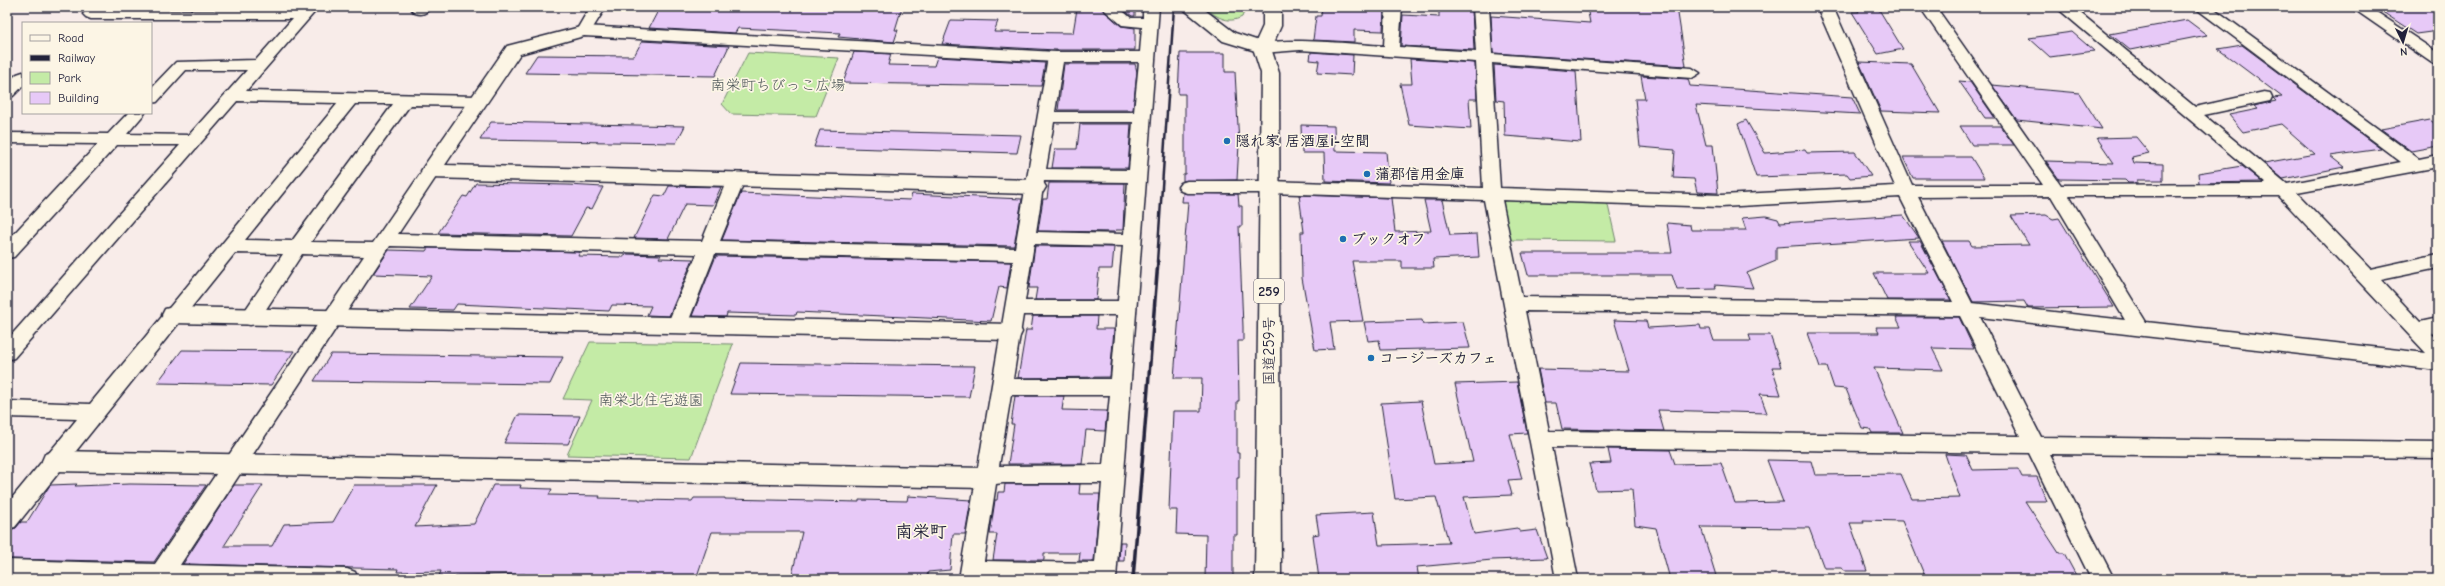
<svg xmlns="http://www.w3.org/2000/svg" width="2445" height="586" font-family="'Comic Neue','Klee One',sans-serif">
<rect width="100%" height="100%" fill="#f8ece9"/>
<filter id="ink" filterUnits="userSpaceOnUse"><feTurbulence type="fractalNoise" baseFrequency=".025" numOctaves="2"/><feDisplacementMap in="SourceGraphic" scale="8" xChannelSelector="R" yChannelSelector="G"/><feConvolveMatrix kernelMatrix="1 2 1 2 8 2 1 2 1" color-interpolation-filters="sRGB"/></filter>
<g filter="url(#ink)">
<g fill="#c4eba6" stroke="#738670">
<path d="M 1203,7 L 1246,7 L 1242,17 C 1227,25 1216,16 1203,7 Z"/>
<polygon points="748,53 839,58 816,116 731,114 722,104"/>
<polygon points="1502,198 1607,201 1616,241 1510,240"/>
<polygon points="590,342 733,344 691,458 567,455 592,400 563,399"/>
</g>
<g fill="#e7c9f7" stroke="#22223b">
<polygon points="660,7 902,7 895,30 898,30 894,42 838,37 840,33 738,28 735,33 649,28"/>
<polygon points="1082,7 1100,7 1121,26 1135,28 1135,50 1056,50 942,44 951,20 998,21 994,32 1073,33 1077,9 1082,9"/>
<polygon points="1120,7 1135,7 1135,16 1132,16"/>
<polygon points="1322,7 1384,7 1383,31 1354,30 1354,42 1313,40 1316,16 1321,16"/>
<polygon points="1587,7 1677,7 1686,66 1493,53 1491,16 1590,23"/>
<polygon points="1856,7 1878,8 1903,49 1878,54 1852,12 1859,12"/>
<polygon points="2375,7 2438,7 2438,31 2416,34"/>
<polygon points="1439,8 1472,10 1474,50 1401,46 1403,15 1439,17"/>
<polygon points="2187,20 2207,35 2130,50 2110,34"/>
<polygon points="2072,32 2094,51 2050,57 2029,38"/>
<polygon points="642,41 729,46 715,76 525,73 537,55 634,56"/>
<polygon points="2242,45 2381,149 2330,156 2344,167 2283,179 2264,163 2315,154 2281,124 2243,132 2229,115 2258,109 2254,106 2276,101 2273,98 2282,97 2218,49"/>
<polygon points="854,52 891,54 888,65 934,66 937,57 1045,63 1041,86 843,83"/>
<polygon points="1311,52 1353,55 1352,75 1317,73 1319,61 1310,60"/>
<polygon points="1180,53 1225,53 1225,72 1235,72 1239,144 1237,180 1183,181 1183,174 1185,174 1185,94 1178,94"/>
<polygon points="1410,59 1475,63 1477,99 1469,99 1471,129 1409,125 1400,84 1412,84"/>
<polygon points="1859,62 1911,64 1940,113 1881,111"/>
<polygon points="1064,64 1135,64 1137,72 1133,110 1058,110"/>
<polygon points="1494,65 1576,71 1581,142 1505,136 1504,101 1496,100"/>
<polygon points="1641,76 1688,79 1690,86 1852,97 1860,114 1696,105 1706,145 1713,145 1718,193 1697,192 1694,179 1673,178 1675,150 1640,147 1635,99 1645,99"/>
<polygon points="1959,81 1970,82 1995,118 1985,118"/>
<polygon points="1992,85 2079,93 2102,129 2017,120"/>
<polygon points="1746,120 1765,153 1805,150 1807,153 1855,152 1871,176 1850,178 1847,174 1756,177 1738,124"/>
<polygon points="2430,120 2438,126 2438,146 2411,151 2381,129"/>
<polygon points="491,122 685,126 676,143 480,140"/>
<polygon points="1080,124 1131,124 1128,168 1052,168 1055,149 1077,149"/>
<polygon points="1301,125 1334,126 1335,151 1386,152 1389,183 1325,181 1324,153 1302,153"/>
<polygon points="1960,126 2000,126 2014,145 1972,145"/>
<polygon points="820,130 1021,135 1017,153 814,147"/>
<polygon points="2136,137 2149,153 2132,157 2134,163 2163,164 2163,180 2137,180 2137,183 2128,183 2125,180 2059,179 2046,161 2114,163 2097,138"/>
<polygon points="1903,157 1971,157 1984,178 1913,178"/>
<polygon points="2242,166 2262,182 2199,183 2198,173"/>
<polygon points="476,183 568,185 603,187 592,209 586,208 571,236 438,233 463,196 467,197"/>
<polygon points="1049,183 1125,183 1123,230 1116,230 1115,232 1038,231 1043,199 1047,199"/>
<polygon points="669,186 721,187 713,205 685,204 668,239 634,238 655,195 664,196"/>
<polygon points="741,193 910,200 912,194 1022,199 1014,246 722,240"/>
<polygon points="1183,193 1238,194 1239,206 1242,206 1242,226 1239,226 1243,327 1243,341 1238,341 1239,401 1237,401 1237,453 1239,453 1239,478 1237,478 1237,535 1233,535 1233,579 1205,579 1206,535 1176,534 1177,510 1169,510 1173,411 1201,411 1202,378 1174,378 1188,202 1182,202"/>
<polygon points="1299,195 1391,198 1395,232 1431,231 1424,200 1442,200 1450,235 1477,234 1479,257 1433,259 1434,268 1402,268 1402,261 1352,261 1363,321 1330,322 1334,349 1315,350 1302,278 1301,232 1304,232"/>
<polygon points="1903,215 1919,238 1776,247 1776,261 1747,273 1753,288 1715,285 1716,289 1677,290 1672,275 1528,275 1522,253 1672,253 1667,223 1690,225 1691,230 1746,230 1742,218 1766,216 1778,219 1780,223"/>
<polygon points="2046,215 2053,219 2059,218 2114,307 2028,308 2024,301 1973,302 1942,241 1969,241 1972,246 2029,245 2011,216"/>
<polygon points="1908,241 1920,241 1951,300 1887,300 1874,273 1929,273"/>
<polygon points="1035,246 1114,247 1112,269 1099,269 1096,300 1035,300 1037,288 1029,288"/>
<polygon points="428,248 580,252 578,256 624,257 626,254 661,255 659,258 693,259 669,316 647,315 651,306 612,305 609,311 457,304 453,310 410,309 432,276 373,274 389,250 426,251"/>
<polygon points="716,256 1011,262 1007,288 999,287 991,321 797,312 796,315 727,313 726,317 692,316"/>
<polygon points="1033,316 1097,316 1096,329 1114,329 1110,377 1018,378 1026,330 1031,330"/>
<polygon points="1896,317 1959,317 1974,349 1932,348 1943,370 1874,368 1903,433 1872,433 1870,429 1862,428 1846,389 1834,388 1827,367 1820,367 1808,333 1879,333 1876,327 1901,327"/>
<polygon points="1422,320 1423,324 1463,322 1470,348 1381,350 1379,340 1368,341 1364,322"/>
<polygon points="1614,320 1646,321 1648,328 1700,325 1701,329 1710,329 1714,341 1751,341 1749,335 1770,335 1781,367 1772,367 1781,395 1760,394 1767,413 1658,410 1664,431 1562,429 1556,403 1545,403 1538,369 1629,371"/>
<polygon points="182,350 294,351 271,385 157,383"/>
<polygon points="331,354 563,357 550,384 314,381"/>
<polygon points="741,363 975,366 969,397 730,394"/>
<polygon points="1517,382 1527,433 1510,434 1522,479 1508,480 1512,495 1464,497 1474,534 1517,528 1520,532 1537,530 1547,558 1492,560 1417,567 1419,579 1319,579 1313,535 1319,534 1316,515 1374,512 1379,545 1449,543 1436,497 1395,499 1381,403 1421,401 1434,464 1473,462 1455,384"/>
<polygon points="1015,396 1064,396 1062,410 1107,411 1105,431 1086,430 1082,464 1008,464 1014,424 1011,424"/>
<polygon points="518,415 580,416 568,444 504,443"/>
<polygon points="1608,449 1670,450 1675,464 1721,463 1735,503 1783,502 1767,460 1811,461 1815,475 1901,474 1912,499 1960,498 1945,454 1966,455 1973,470 2018,469 2022,477 2037,477 2047,501 2025,501 2059,553 2064,553 2078,579 1926,579 1902,521 1863,520 1864,523 1850,523 1867,571 1845,571 1841,568 1824,568 1809,528 1701,527 1717,579 1670,579 1656,528 1635,525 1632,489 1596,490 1589,464 1611,463"/>
<polygon points="77,484 75,486 130,484 206,485 154,562 7,559 9,530 16,528 21,522 27,522 50,485"/>
<polygon points="1005,484 1080,484 1079,494 1100,494 1094,561 1079,561 1080,553 1044,553 1044,560 993,560 997,534 990,534 995,500 997,500 998,492 1004,492"/>
<polygon points="234,485 263,485 224,546 272,546 284,524 333,522 354,485 437,485 415,527 474,524 493,485 521,485 520,488 552,489 549,495 600,496 599,498 639,499 639,500 692,501 694,498 725,498 725,499 859,502 859,500 907,501 908,496 971,500 965,534 953,534 950,570 928,572 926,579 791,579 802,532 712,532 696,579 612,578 613,574 524,578 525,574 439,576 441,571 397,572 398,569 183,564"/>
<polygon points="1120,542 1125,542 1124,561 1119,561"/>
</g>
<g fill="none" stroke-linecap="round" stroke-linejoin="round">
<defs>
<g id="minor">
<path d="M 303,7 L 319,7 L 246,91 L 477,96 L 483,97 L 485,101 L 483,105 L 477,106 L 410,105 L 311,242 L 373,243 L 425,167 L 437,167 L 440,171 L 398,234 L 702,241 L 728,177 L 731,173 L 743,173 L 746,177 L 720,241 L 1015,248 L 1048,57 L 1056,52 L 1140,52 L 1142,27 L 1122,25 L 1101,7 L 1118,7 L 1131,18 L 1143,18 L 1143,7 L 1159,7 L 1116,579 L 959,579 L 1013,261 L 715,254 L 687,325 L 684,330 L 677,332 L 670,330 L 667,325 L 697,254 L 390,246 L 180,565 L 347,569 L 355,572 L 358,579 L 7,579 L 7,560 L 155,564 L 364,256 L 302,254 L 257,323 L 250,325 L 243,323 L 240,318 L 283,254 L 235,253 L 15,527 L 7,529 L 7,504 L 77,419 L 7,417 L 7,401 L 90,404 L 338,103 L 237,101 L 14,358 L 7,360 L 7,340 L 180,145 L 117,145 L 14,257 L 7,258 L 7,241 L 98,144 L 7,143 L 7,133 L 108,134 L 128,113 L 145,113 L 127,134 L 189,135 L 247,70 L 186,70 L 157,102 L 151,103 L 151,88 L 176,62 L 256,60 L 292,19 L 91,19 L 86,17 L 83,14 L 86,11 L 300,10 ZM 1063,62 L 1139,62 L 1134,112 L 1055,112 ZM 355,104 L 393,104 L 292,241 L 245,240 ZM 1054,122 L 1133,122 L 1129,170 L 1046,169 ZM 1044,181 L 1128,182 L 1124,234 L 1036,232 ZM 1034,244 L 1123,246 L 1118,301 L 1025,301 ZM 1023,315 L 1117,315 L 1111,379 L 1013,379 ZM 1011,395 L 1110,395 L 1103,465 L 999,466 ZM 1003,483 L 1102,483 L 1095,563 L 984,561 L 996,484 Z"/>
<path d="M 415,7 L 431,7 C 426,14 422,15 415,13 L 412,10 Z"/>
<polygon points="590,7 606,7 589,34 579,34 576,31"/>
<path d="M 1386,7 L 1402,7 L 1399,47 L 1476,52 L 1473,7 L 1489,7 L 1492,54 L 1692,68 L 1700,73 L 1692,78 L 1492,63 L 1500,188 L 1721,195 L 1895,186 L 1817,7 L 1833,7 L 1912,185 L 2043,185 L 1920,7 L 1936,7 L 2061,185 L 2266,184 L 2056,7 L 2073,7 L 2195,107 L 2264,92 L 2270,93 L 2272,97 L 2270,101 L 2204,115 L 2287,184 L 2401,162 L 2194,7 L 2212,7 L 2419,159 L 2438,155 L 2438,167 L 2297,193 L 2370,269 L 2438,254 L 2438,268 L 2381,280 L 2420,322 L 2438,318 L 2438,332 L 2432,334 L 2438,340 L 2438,370 L 1980,317 L 2041,437 L 2438,442 L 2438,458 L 2050,454 L 2114,579 L 2091,579 L 2029,453 L 1552,447 L 1578,579 L 1556,579 L 1484,200 L 1269,193 L 1187,193 L 1181,191 L 1178,187 L 1181,183 L 1187,181 L 1269,181 L 1483,188 L 1476,62 L 1300,50 L 1262,53 L 1254,48 C 1264,34 1364,45 1384,46 ZM 2051,196 L 2125,320 L 1972,303 L 1918,197 ZM 2069,196 L 2279,196 L 2426,353 L 2146,322 ZM 1900,197 L 1953,302 L 1522,297 L 1502,200 L 1721,207 ZM 1525,311 L 1960,316 L 2020,436 L 1549,431 Z"/>
<polygon points="2351,7 2369,7 2438,53 2438,65 2432,63"/>
<polygon points="23,72 23,86 13,96 7,97 7,83 17,74"/>
</g>
<g id="tertiary">
<polygon points="584,26 1056,52 1062,53 1065,57 1062,61 1056,62 584,36 520,54 445,165 1036,180 1043,182 1046,187 1043,192 1036,194 431,178 424,176 421,171 424,166 507,46"/>
<polygon points="173,307 1011,324 1019,326 1022,332 1019,338 1011,340 173,323 165,321 162,315 165,309"/>
<polygon points="54,451 985,468 994,471 997,478 994,485 985,488 54,471 45,468 42,461 45,454"/>
</g>
<polygon id="secondary" points="1181,7 1201,7 1235,33 1268,44 1271,48 1268,52 1262,53 1223,41"/>
<polygon id="trunk" points="1263,7 1281,7 1281,26 1271,48 1279,73 1281,579 1255,579 1261,73 1253,48 1263,26"/>
</defs>
<use href="#minor" stroke="#22223b" stroke-width="3"/>
<use href="#tertiary" stroke="#22223b" stroke-width="3"/>
<use href="#secondary" stroke="#22223b" stroke-width="3"/>
<use href="#trunk" stroke="#22223b" stroke-width="3"/>
<use href="#minor" fill="#fcf5e5" fill-rule="evenodd"/>
<use href="#tertiary" fill="#fcf5e5" fill-rule="evenodd"/>
<use href="#secondary" fill="#fcf5e5" fill-rule="evenodd"/>
<use href="#trunk" fill="#fcf5e5" fill-rule="evenodd"/>
<polyline stroke="#22223b" stroke-width="2.5" points="1157,262 1174,7"/>
<polyline stroke="#22223b" stroke-width="3.5" points="1133,579 1158,261"/>
</g>
</g>
<g fill="#1f6fb2" stroke="#fcf5e5" stroke-width="1.5">
<circle cx="1227" cy="141" r="4"/>
<circle cx="1367" cy="174" r="4"/>
<circle cx="1343" cy="239" r="4"/>
<circle cx="1371" cy="358" r="4"/>
</g>
<g text-anchor="middle" dominant-baseline="central" stroke-width="3.5" stroke-linejoin="round" paint-order="stroke">
<rect fill="#fcf5e5" stroke="#63616e" stroke-width="1" x="1254" y="279" width="30" height="24" rx="3"/>
<g font-size="14" font-weight="bold" fill="#22223b">
<text x="1269" y="291">259</text>
</g>
<g font-size="15" fill="#4a5456" stroke="#fcf5e5">
<text x="778" y="85">南栄町ちびっこ広場</text>
<text x="651" y="400">南栄北住宅遊園</text>
</g>
<g font-size="15" font-weight="bold" fill="#22223b" stroke="#fcf5e5" text-anchor="start">
<text x="1235" y="141">隠れ家 居酒屋i-空間</text>
<text x="1375" y="174">蒲郡信用金庫</text>
<text x="1351" y="239">ブックオフ</text>
<text x="1379" y="358">コージーズカフェ</text>
</g>
<g font-size="15" fill="#22223b" stroke="#fcf5e5">
<text transform="translate(1269 351) rotate(-90)">国道259号</text>
</g>
<g font-size="17" font-weight="bold" fill="#22223b" stroke="#fcf5e5">
<text x="921" y="531">南栄町</text>
</g>
</g>
<rect width="2445" height="586" fill="none" stroke="#fcf5e5" stroke-width="24"/>
<rect x="12" y="12" width="2421" height="562" fill="none" stroke="#22223b" stroke-width="1.5" filter="url(#ink)"/>
<rect x="22" y="22" width="130" height="92" fill="#fcf5e5" stroke="#a5a1a1"/>
<rect x="30" y="35" width="20" height="6" fill="#fcf5e5" stroke="#a5a1a1"/>
<text x="58" y="42" font-size="12" fill="#22223b">Road</text>
<rect x="30" y="55" width="20" height="6" fill="#22223b" stroke="#a5a1a1"/>
<text x="58" y="62" font-size="12" fill="#22223b">Railway</text>
<rect x="30" y="72" width="20" height="12" fill="#c4eba6" stroke="#a5a1a1"/>
<text x="58" y="82" font-size="12" fill="#22223b">Park</text>
<rect x="30" y="92" width="20" height="12" fill="#e7c9f7" stroke="#a5a1a1"/>
<text x="58" y="102" font-size="12" fill="#22223b">Building</text>
<g transform="translate(2403 42) rotate(175)" stroke="#fcf5e5" stroke-width="3" paint-order="stroke">
<path d="M0-3L7 15L0 10L-7 15Z" fill="#22223b"/>
<text y="-6" font-size="11" font-weight="bold" text-anchor="middle" fill="#22223b">N</text>
</g>
</svg>
